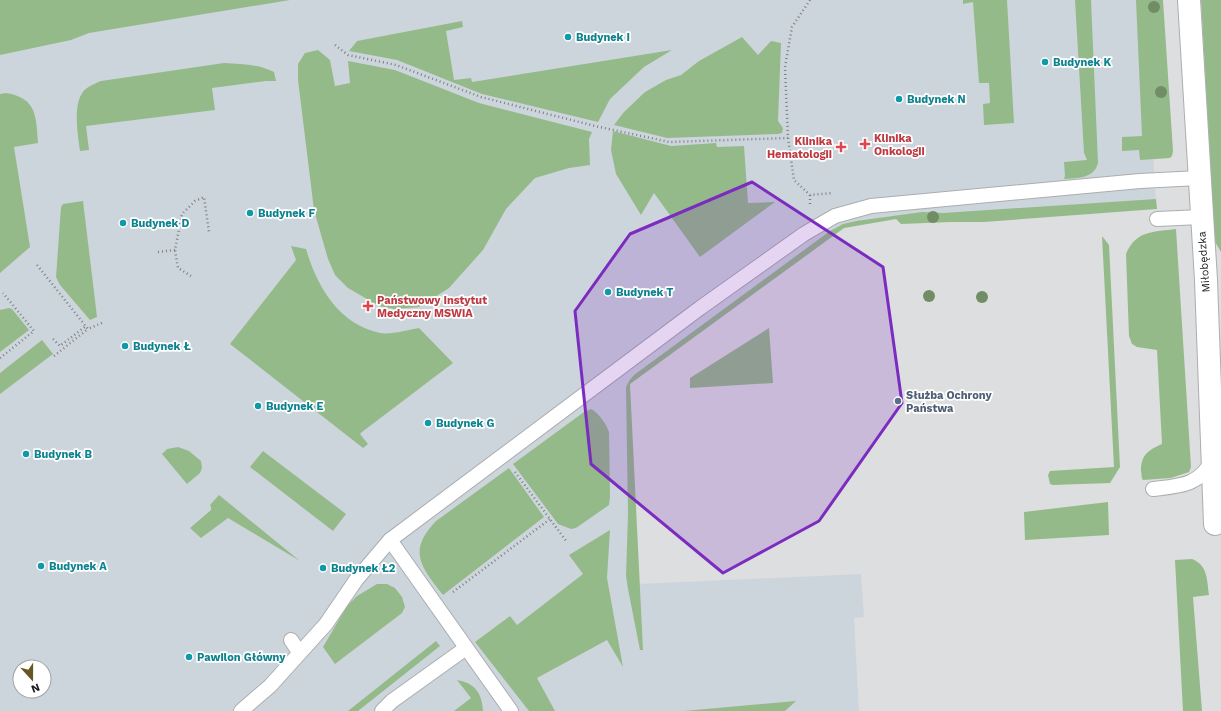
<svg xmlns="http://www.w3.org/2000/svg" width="1221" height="711" font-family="'Work Sans',sans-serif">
<rect width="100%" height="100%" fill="#dddee0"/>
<path fill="#cdd5dc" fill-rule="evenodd" d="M 0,0 L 1144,0 L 1156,204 L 926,214 L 844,228 L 629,384 L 639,584 L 861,574 L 864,617 L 854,618 L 859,711 L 0,711 ZM 20,667 L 44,667 L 44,691 L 20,691 Z"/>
<g fill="#95ba89">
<polygon points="0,0 290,0 89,33 71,40 0,55"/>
<polygon points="963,0 1007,0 1014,123 984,125 983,104 990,103 989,83 979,83 973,2 963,4"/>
<path d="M 1075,0 L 1091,0 L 1098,163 C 1094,179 1077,178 1064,179 L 1065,176 L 1064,162 L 1087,160 L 1084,153 Z"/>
<polygon points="1136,0 1163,0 1173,151 1172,156 1170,158 1140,160 1139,150 1122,151 1122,137 1142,136"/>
<polygon points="1201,0 1221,0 1221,252 1215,242 1214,228"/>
<polygon points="462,21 463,27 446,31 454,80 471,78 472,82 672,50 644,67 610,99 598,122 482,94 397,60 349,51 357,41"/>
<polygon points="742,37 758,55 771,41 781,43 778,121 783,128 782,133 778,134 667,138 614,125 624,112 645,92 666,80 681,75 699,61"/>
<polygon points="318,50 330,60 335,86 350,83 348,61 395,70 479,103 592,132 589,139 590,165 569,168 535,178 506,209 483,250 449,288 419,307 395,309 379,306 348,288 335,275 328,259 314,210 298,80 298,64 305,53"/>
<path d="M 224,63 C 242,64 258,64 274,72 L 276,81 L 266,81 L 212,88 L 215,110 L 86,126 L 89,150 L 80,151 C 78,135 71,99 87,88 C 91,85 96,83 101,81 Z"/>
<path d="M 6,93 C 37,98 36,116 38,143 L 14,147 L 30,247 L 0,273 L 0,94 Z"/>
<polygon points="613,131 671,146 716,143 717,147 744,146 748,203 775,202 700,257 654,193 641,215 616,174 611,150"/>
<polygon points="1156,199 1157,209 984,222 950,222 901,224 896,219 844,228 630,384 643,650 640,650 628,589 626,576 628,514 626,387 629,381 634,375 830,231 843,224 856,221 922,212 943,213"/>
<polygon points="83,201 97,317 90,320 60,285 56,277 61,207 63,204"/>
<path d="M 1176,229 L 1191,467 L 1189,472 L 1171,478 L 1143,480 C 1141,477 1142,475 1141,471 C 1141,454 1149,450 1162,444 L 1157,350 L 1137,347 L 1132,344 L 1129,336 L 1126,254 C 1136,230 1154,232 1176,229 Z"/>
<polygon points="1102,236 1109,245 1120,467 1110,483 1053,485 1050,484 1048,475 1050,471 1114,467"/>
<path d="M 291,246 L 306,249 C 317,286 338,324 380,333 C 390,335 408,330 419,328 L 453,363 L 362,432 L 360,434 L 368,444 L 363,448 L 230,344 L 296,260 Z"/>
<polygon points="9,308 12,309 29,330 0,352 0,310"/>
<polygon points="769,328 773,383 690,388 690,378"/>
<polygon points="42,340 53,354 0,394 0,373"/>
<path d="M 591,409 C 599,413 606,424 609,432 L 610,497 L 609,505 L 576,528 L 571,529 L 558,524 L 513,464 L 584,412 Z"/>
<polygon points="178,447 189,451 201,461 202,468 200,473 187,484 162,454 167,449"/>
<polygon points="263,451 346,514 333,531 250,467"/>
<path d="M 509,468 L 544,517 L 443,595 C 421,567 407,551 436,521 Z"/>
<polygon points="219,495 300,561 228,518 201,538 190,528 211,510 211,507 210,505"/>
<polygon points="1108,502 1109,535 1025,540 1024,512"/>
<polygon points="610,530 607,578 623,667 607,640 537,678 555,711 529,711 475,642 510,616 517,625 583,574 569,555"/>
<path d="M 1192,559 C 1208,565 1207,581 1209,595 L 1193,597 L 1202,711 L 1183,711 L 1175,560 Z"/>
<polygon points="377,584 387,584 395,588 402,597 405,607 402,613 335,664 323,647 347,606 357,596"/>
<polygon points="436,641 440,646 358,711 348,711"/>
<path d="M 457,680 C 475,683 482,693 483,711 L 454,711 L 471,698 Z"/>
<polygon points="796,701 785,711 684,711"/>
</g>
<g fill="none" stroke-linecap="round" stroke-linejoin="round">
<defs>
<g id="service">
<polyline points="1157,219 1201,217"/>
<path d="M 1153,489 C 1178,486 1200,486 1212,460"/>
<polyline points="390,540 511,711"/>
<polyline points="291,640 299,652"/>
<polyline points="241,711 270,686 326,624 356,580 390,540 700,308 804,234 835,216 871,206 1140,181 1199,178"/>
<polyline points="382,711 392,701 466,648"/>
</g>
<polyline id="minor" points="1189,0 1206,280 1215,524"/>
</defs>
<use href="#service" stroke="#acadaf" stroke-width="16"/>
<use href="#minor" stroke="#acadaf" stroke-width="24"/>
<g stroke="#7e7f80" stroke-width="2.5" stroke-dasharray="1 3" stroke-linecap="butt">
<polyline points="810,0 792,27 785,67 788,138 794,180 810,195 833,193"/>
<polyline points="335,45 348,55 396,65 481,97 595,126 669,142 788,138"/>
<polyline points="810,195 810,206"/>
<polyline points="158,252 175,250"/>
<polyline points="37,265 88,329 104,322"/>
<polyline points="191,276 178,268 175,250 182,214 195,201 204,197 209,232"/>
<polyline points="53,339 60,346 86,326"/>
<polyline points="54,356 88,329"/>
<polyline points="0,358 34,331 3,293"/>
<polyline points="515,472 567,542"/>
<polyline points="453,592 550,519"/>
</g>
<use href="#service" stroke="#fff" stroke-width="14"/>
<use href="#minor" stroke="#fff" stroke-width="22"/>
</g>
<g fill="#718d65">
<circle cx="1154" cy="7" r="6"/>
<circle cx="1161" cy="92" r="6"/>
<circle cx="933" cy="217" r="6"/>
<circle cx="929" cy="296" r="6"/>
<circle cx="982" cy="297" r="6"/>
</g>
<path fill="#7b2cbf" fill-opacity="0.2" stroke="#7b2cbf" stroke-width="3" stroke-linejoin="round" d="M 752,182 L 883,267 L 902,403 L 819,521 L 723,573 L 591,464 L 575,311 L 630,234 Z"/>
<g fill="#0f9aa8" stroke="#fff" stroke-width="1.5">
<circle cx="568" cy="37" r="4"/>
<circle cx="1045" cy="62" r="4"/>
<circle cx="899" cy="99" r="4"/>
<circle cx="250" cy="213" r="4"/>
<circle cx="123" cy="223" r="4"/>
<circle cx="608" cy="292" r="4"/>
<circle cx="125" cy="346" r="4"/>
<circle cx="258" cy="406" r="4"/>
<circle cx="428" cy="423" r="4"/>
<circle cx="26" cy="454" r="4"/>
<circle cx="41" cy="566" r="4"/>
<circle cx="323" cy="568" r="4"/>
<circle cx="189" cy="657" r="4"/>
</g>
<g fill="#e0444e" stroke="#fff" stroke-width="1.5">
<path d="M863 138h4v4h4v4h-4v4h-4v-4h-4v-4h4z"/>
<path d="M839 141h4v4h4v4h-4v4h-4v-4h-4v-4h4z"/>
<path d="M366 300h4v4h4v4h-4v4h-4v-4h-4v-4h4z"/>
</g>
<circle fill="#5c6f8a" stroke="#fff" stroke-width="1.5" cx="898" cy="401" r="4"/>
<g text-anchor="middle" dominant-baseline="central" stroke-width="3.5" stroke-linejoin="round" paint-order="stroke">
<g font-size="11" font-weight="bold" fill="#0d838f" stroke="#fff" text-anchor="start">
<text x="576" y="37">Budynek I</text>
<text x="1053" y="62">Budynek K</text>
<text x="907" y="99">Budynek N</text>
<text x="258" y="213">Budynek F</text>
<text x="131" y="223">Budynek D</text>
<text x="616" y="292">Budynek T</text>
<text x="133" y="346">Budynek Ł</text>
<text x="266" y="406">Budynek E</text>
<text x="436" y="423">Budynek G</text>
<text x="34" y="454">Budynek B</text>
<text x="49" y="566">Budynek A</text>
<text x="331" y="568">Budynek Ł2</text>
<text x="197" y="657">Pawilon Główny</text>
</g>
<g font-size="11" font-weight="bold" fill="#be3a42" stroke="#fff" text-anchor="start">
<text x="874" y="138">Klinika<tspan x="874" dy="13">Onkologii</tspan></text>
<text x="832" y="141" text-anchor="end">Klinika<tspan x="832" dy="13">Hematologii</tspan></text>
<text x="377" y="300">Państwowy Instytut<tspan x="377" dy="13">Medyczny MSWiA</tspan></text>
</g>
<g font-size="11" fill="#171818" stroke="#fff">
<text transform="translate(1204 262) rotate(-94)">Miłobędzka</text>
</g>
<g font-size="11" font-weight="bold" fill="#4e5e75" stroke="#fff" text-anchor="start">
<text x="906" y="395">Służba Ochrony<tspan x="906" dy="13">Państwa</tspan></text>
</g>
</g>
<g transform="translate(32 679) rotate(159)"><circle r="19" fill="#ffffff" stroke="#a2a3a3"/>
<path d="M0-3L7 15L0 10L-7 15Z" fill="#665825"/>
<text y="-6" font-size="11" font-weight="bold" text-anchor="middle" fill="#171818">N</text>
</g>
</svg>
